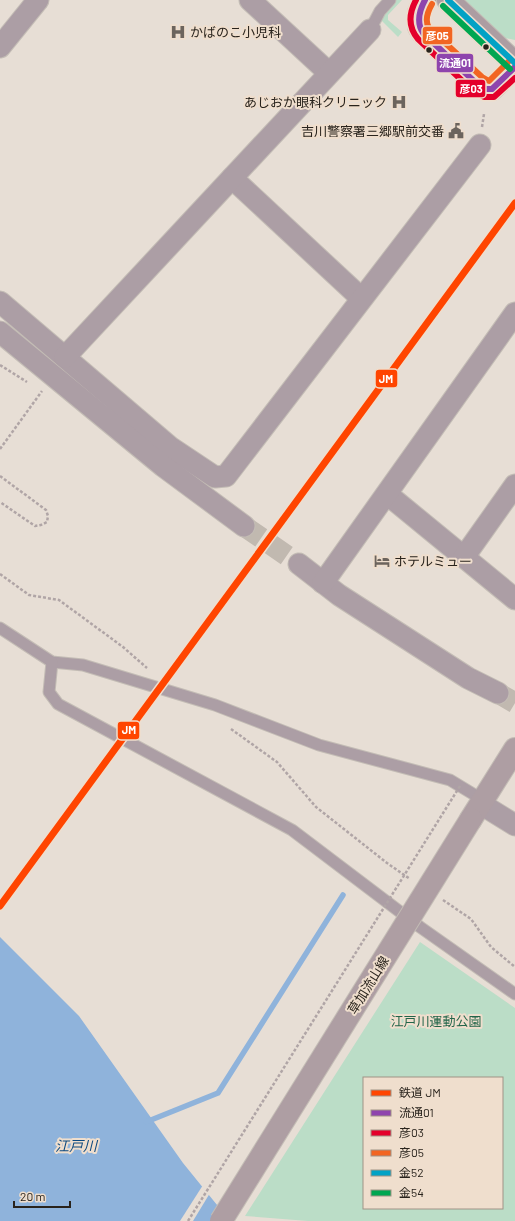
<svg xmlns="http://www.w3.org/2000/svg" width="515" height="1221" font-family="Barlow,'Noto Sans JP',sans-serif">
<rect width="100%" height="100%" fill="#e7ded5"/>
<g fill="#bbddc7" fill-rule="evenodd">
<polygon points="395,0 402,0 388,15 388,20 402,32 398,37 380,19"/>
<polygon points="464,0 515,0 515,40 505,38"/>
<path d="M 420,942 L 515,1008 L 515,1221 L 308,1221 L 245,1216 ZM 364,1078 L 502,1078 L 502,1208 L 364,1208 Z"/>
</g>
<polygon fill="#8fb3db" points="0,937 79,1016 183,1163 230,1221 0,1221"/>
<polygon fill="#e7ded5" points="203,1185 210,1193 193,1221 180,1221"/>
<g fill="none" stroke-linecap="round" stroke-linejoin="round">
<polyline stroke="#8fb3db" stroke-width="5.5" points="146,1122 218,1093 343,895"/>
<g stroke="#c1b9b0" stroke-width="21" stroke-dasharray="21 10" stroke-linecap="butt">
<polyline points="244,526 299,564"/>
<polyline points="498,693 515,703"/>
</g>
<defs>
<g id="lane">
<polyline points="370,30 380,11 390,0"/>
<polyline points="0,628 52,662 83,665 215,705 319,745 450,780 483,800"/>
<polyline points="52,662 49,692 58,704 292,830 420,927 515,994"/>
</g>
<g id="street">
<polyline points="250,0 329,73"/>
<polyline points="0,47 38,0"/>
<polyline points="232,178 361,298"/>
<polyline points="0,302 170,447 215,477 226,476 480,145"/>
<polyline points="0,332 163,466 244,526"/>
<polyline points="65,357 370,30"/>
<polyline points="387,494 515,599"/>
<polyline points="464,557 515,485"/>
<polyline points="299,564 339,595 468,678 498,693"/>
<polyline points="323,583 515,313"/>
<polyline points="481,804 515,825"/>
</g>
<g id="secondary">
<polyline points="425,0 419,12 419,27 423,33 477,84 486,89 492,89 515,67"/>
<polyline points="448,0 515,63"/>
</g>
<polyline id="primary" points="471,819 515,749"/>
</defs>
<use href="#lane" stroke="#c3bcb5" stroke-width="13"/>
<use href="#street" stroke="#c3bcb5" stroke-width="23"/>
<use href="#secondary" stroke="#c3bcb5" stroke-width="24"/>
<use href="#primary" stroke="#c3bcb5" stroke-width="24"/>
<g stroke="#b0a5a6" stroke-width="2.5" stroke-dasharray="3 2" stroke-linecap="butt">
<polyline points="482,127 484,114"/>
<polyline points="0,365 27,382"/>
<polyline points="0,449 42,391"/>
<polyline points="0,476 46,510 48,516 47,522 41,525 35,526 0,502"/>
<polyline points="0,574 29,595 59,600 123,647 147,668"/>
<polyline points="231,729 277,762 316,807 387,863 410,879"/>
<polyline points="443,900 471,919 491,947 515,967"/>
</g>
<use href="#lane" stroke="#ac9ea5" stroke-width="11"/>
<use href="#street" stroke="#ac9ea5" stroke-width="21"/>
<use href="#secondary" stroke="#ac9da2" stroke-width="22"/>
<use href="#primary" stroke="#ae9ea3" stroke-width="22"/>
<defs>
<polyline id="primary-bridge" points="221,1221 471,819"/>
</defs>
<use href="#primary-bridge" stroke="#c3bcb5" stroke-width="24" stroke-linecap="butt"/>
<polyline stroke="#b0a5a6" stroke-width="2.5" stroke-dasharray="3 2" stroke-linecap="butt" points="188,1221 460,786"/>
<use href="#primary-bridge" stroke="#ae9ea3" stroke-width="22"/>
<defs>
<path id="bus-1" d="M 425,0 C 419,11 416,22 423,33 L 477,84 L 486,89 L 492,89 L 515,67"/>
<path id="bus-2" d="M 416,0 C 409,13 408,27 418,39 L 472,90 L 484,97 L 494,97 L 515,78"/>
<path id="bus-3" d="M 432,4 C 428,11 424,20 429,28 L 482,77 L 489,81 L 509,61"/>
<polyline id="bus-4" points="448,0 515,63"/>
<polyline id="bus-5" points="443,6 510,69"/>
</defs>
<use href="#bus-1" stroke="#efdecd" stroke-width="9"/>
<use href="#bus-2" stroke="#efdecd" stroke-width="9"/>
<use href="#bus-3" stroke="#efdecd" stroke-width="9"/>
<use href="#bus-4" stroke="#efdecd" stroke-width="9"/>
<use href="#bus-5" stroke="#efdecd" stroke-width="9"/>
<use href="#bus-1" stroke="#8e44ad" stroke-width="6"/>
<use href="#bus-2" stroke="#e4002b" stroke-width="6"/>
<use href="#bus-3" stroke="#f26522" stroke-width="6"/>
<use href="#bus-4" stroke="#02a2c5" stroke-width="6"/>
<use href="#bus-5" stroke="#00a651" stroke-width="6"/>
<defs>
<polyline id="rail-1" points="0,906 515,203"/>
</defs>
<use href="#rail-1" stroke="#efdecd" stroke-width="10"/>
<use href="#rail-1" stroke="#ff4500" stroke-width="7"/>
</g>
<defs>
<symbol id="hospital-bare" viewBox="-9 -9 18 18"><path d="M-5-5h3v3.5h4V-5h3V5h-3V1.5h-4V5h-3Z" fill="#6c645d" stroke="#efdecd" stroke-width="2.5" paint-order="stroke"/></symbol>
<symbol id="civic-bare" viewBox="-9 -9 18 18"><path d="M-.6-6.5H3V-4.5H.6V-3L4-1V1h2V6H-6V1h2V-1L-.6-3ZM-1.2 2.5V6h2.4V2.5Z" fill="#6c645d" stroke="#efdecd" stroke-width="2.5" paint-order="stroke"/></symbol>
<symbol id="hotel-bare" viewBox="-9 -9 18 18"><path d="M-6-4.5h1.5V1H6V5H4.5V3h-9V5H-6ZM-4 0a1.8 1.8 0 1 1 3.6 0ZM.5 0V-2.5h3Q6-2.5 6 0Z" fill="#6c645d" stroke="#efdecd" stroke-width="2.5" paint-order="stroke"/></symbol>
</defs>
<g fill-rule="evenodd">
<use href="#hospital-bare" x="167" y="21" width="22" height="22"/>
<use href="#hospital-bare" x="388" y="91" width="22" height="22"/>
<use href="#civic-bare" x="445" y="120" width="22" height="22"/>
<use href="#hotel-bare" x="371" y="550" width="22" height="22"/>
</g>
<g fill="#29231c" stroke="#efdecd" stroke-width="1.5">
<circle cx="486" cy="47" r="3.5"/>
<circle cx="429" cy="50" r="3.5"/>
</g>
<g text-anchor="middle" dominant-baseline="central" stroke-width="4" stroke-linejoin="round" paint-order="stroke">
<g font-size="13" fill="#29231c" stroke="#efdecd" text-anchor="start">
<text x="190" y="32">かばのこ小児科</text>
<text x="387" y="102" text-anchor="end">あじおか眼科クリニック</text>
<text x="444" y="131" text-anchor="end">吉川警察署三郷駅前交番</text>
<text x="394" y="561">ホテルミュー</text>
</g>
<g font-size="13" fill="#29231c" stroke="#efdecd">
<text transform="translate(368 985) rotate(-58)">草加流山線</text>
</g>
<g font-size="13" fill="#226549" stroke="#efdecd">
<text x="436" y="1021">江戸川運動公園</text>
</g>
<g font-size="14" font-style="italic" fill="#0c4980" stroke="#efdecd">
<text x="76" y="1145">江戸川</text>
</g>
</g>
<g stroke="#efdecd" stroke-width="1.5">
<rect x="422" y="26" width="31" height="19" rx="4" fill="#f26522"/>
<rect x="436" y="53" width="38" height="20" rx="4" fill="#8e44ad"/>
<rect x="455" y="79" width="31" height="19" rx="4" fill="#e4002b"/>
<rect x="375" y="369" width="23" height="19" rx="4" fill="#ff4500"/>
<rect x="117" y="721" width="23" height="19" rx="4" fill="#ff4500"/>
</g>
<g font-size="11" text-anchor="middle" font-weight="bold" fill="#fff">
<text x="437" y="40">彦05</text>
<text x="455" y="67">流通01</text>
<text x="471" y="93">彦03</text>
<text x="386" y="383">JM</text>
<text x="129" y="734">JM</text>
</g>
<rect x="363" y="1077" width="140" height="132" fill="#efdecd" stroke="#a09386"/>
<rect x="371" y="1090" width="20" height="6" fill="#ff4500" stroke="#a09386"/>
<text x="399" y="1097" font-size="12" fill="#29231c">鉄道 JM</text>
<rect x="371" y="1110" width="20" height="6" fill="#8e44ad" stroke="#a09386"/>
<text x="399" y="1117" font-size="12" fill="#29231c">流通01</text>
<rect x="371" y="1130" width="20" height="6" fill="#e4002b" stroke="#a09386"/>
<text x="399" y="1137" font-size="12" fill="#29231c">彦03</text>
<rect x="371" y="1150" width="20" height="6" fill="#f26522" stroke="#a09386"/>
<text x="399" y="1157" font-size="12" fill="#29231c">彦05</text>
<rect x="371" y="1170" width="20" height="6" fill="#02a2c5" stroke="#a09386"/>
<text x="399" y="1177" font-size="12" fill="#29231c">金52</text>
<rect x="371" y="1190" width="20" height="6" fill="#00a651" stroke="#a09386"/>
<text x="399" y="1197" font-size="12" fill="#29231c">金54</text>
<path d="M14 1201v6h56v-6" fill="none" stroke="#29231c" stroke-width="2"/>
<text x="20" y="1201" font-size="12" fill="#29231c" stroke="#efdecd" stroke-width="3" paint-order="stroke">20 m</text>
</svg>
